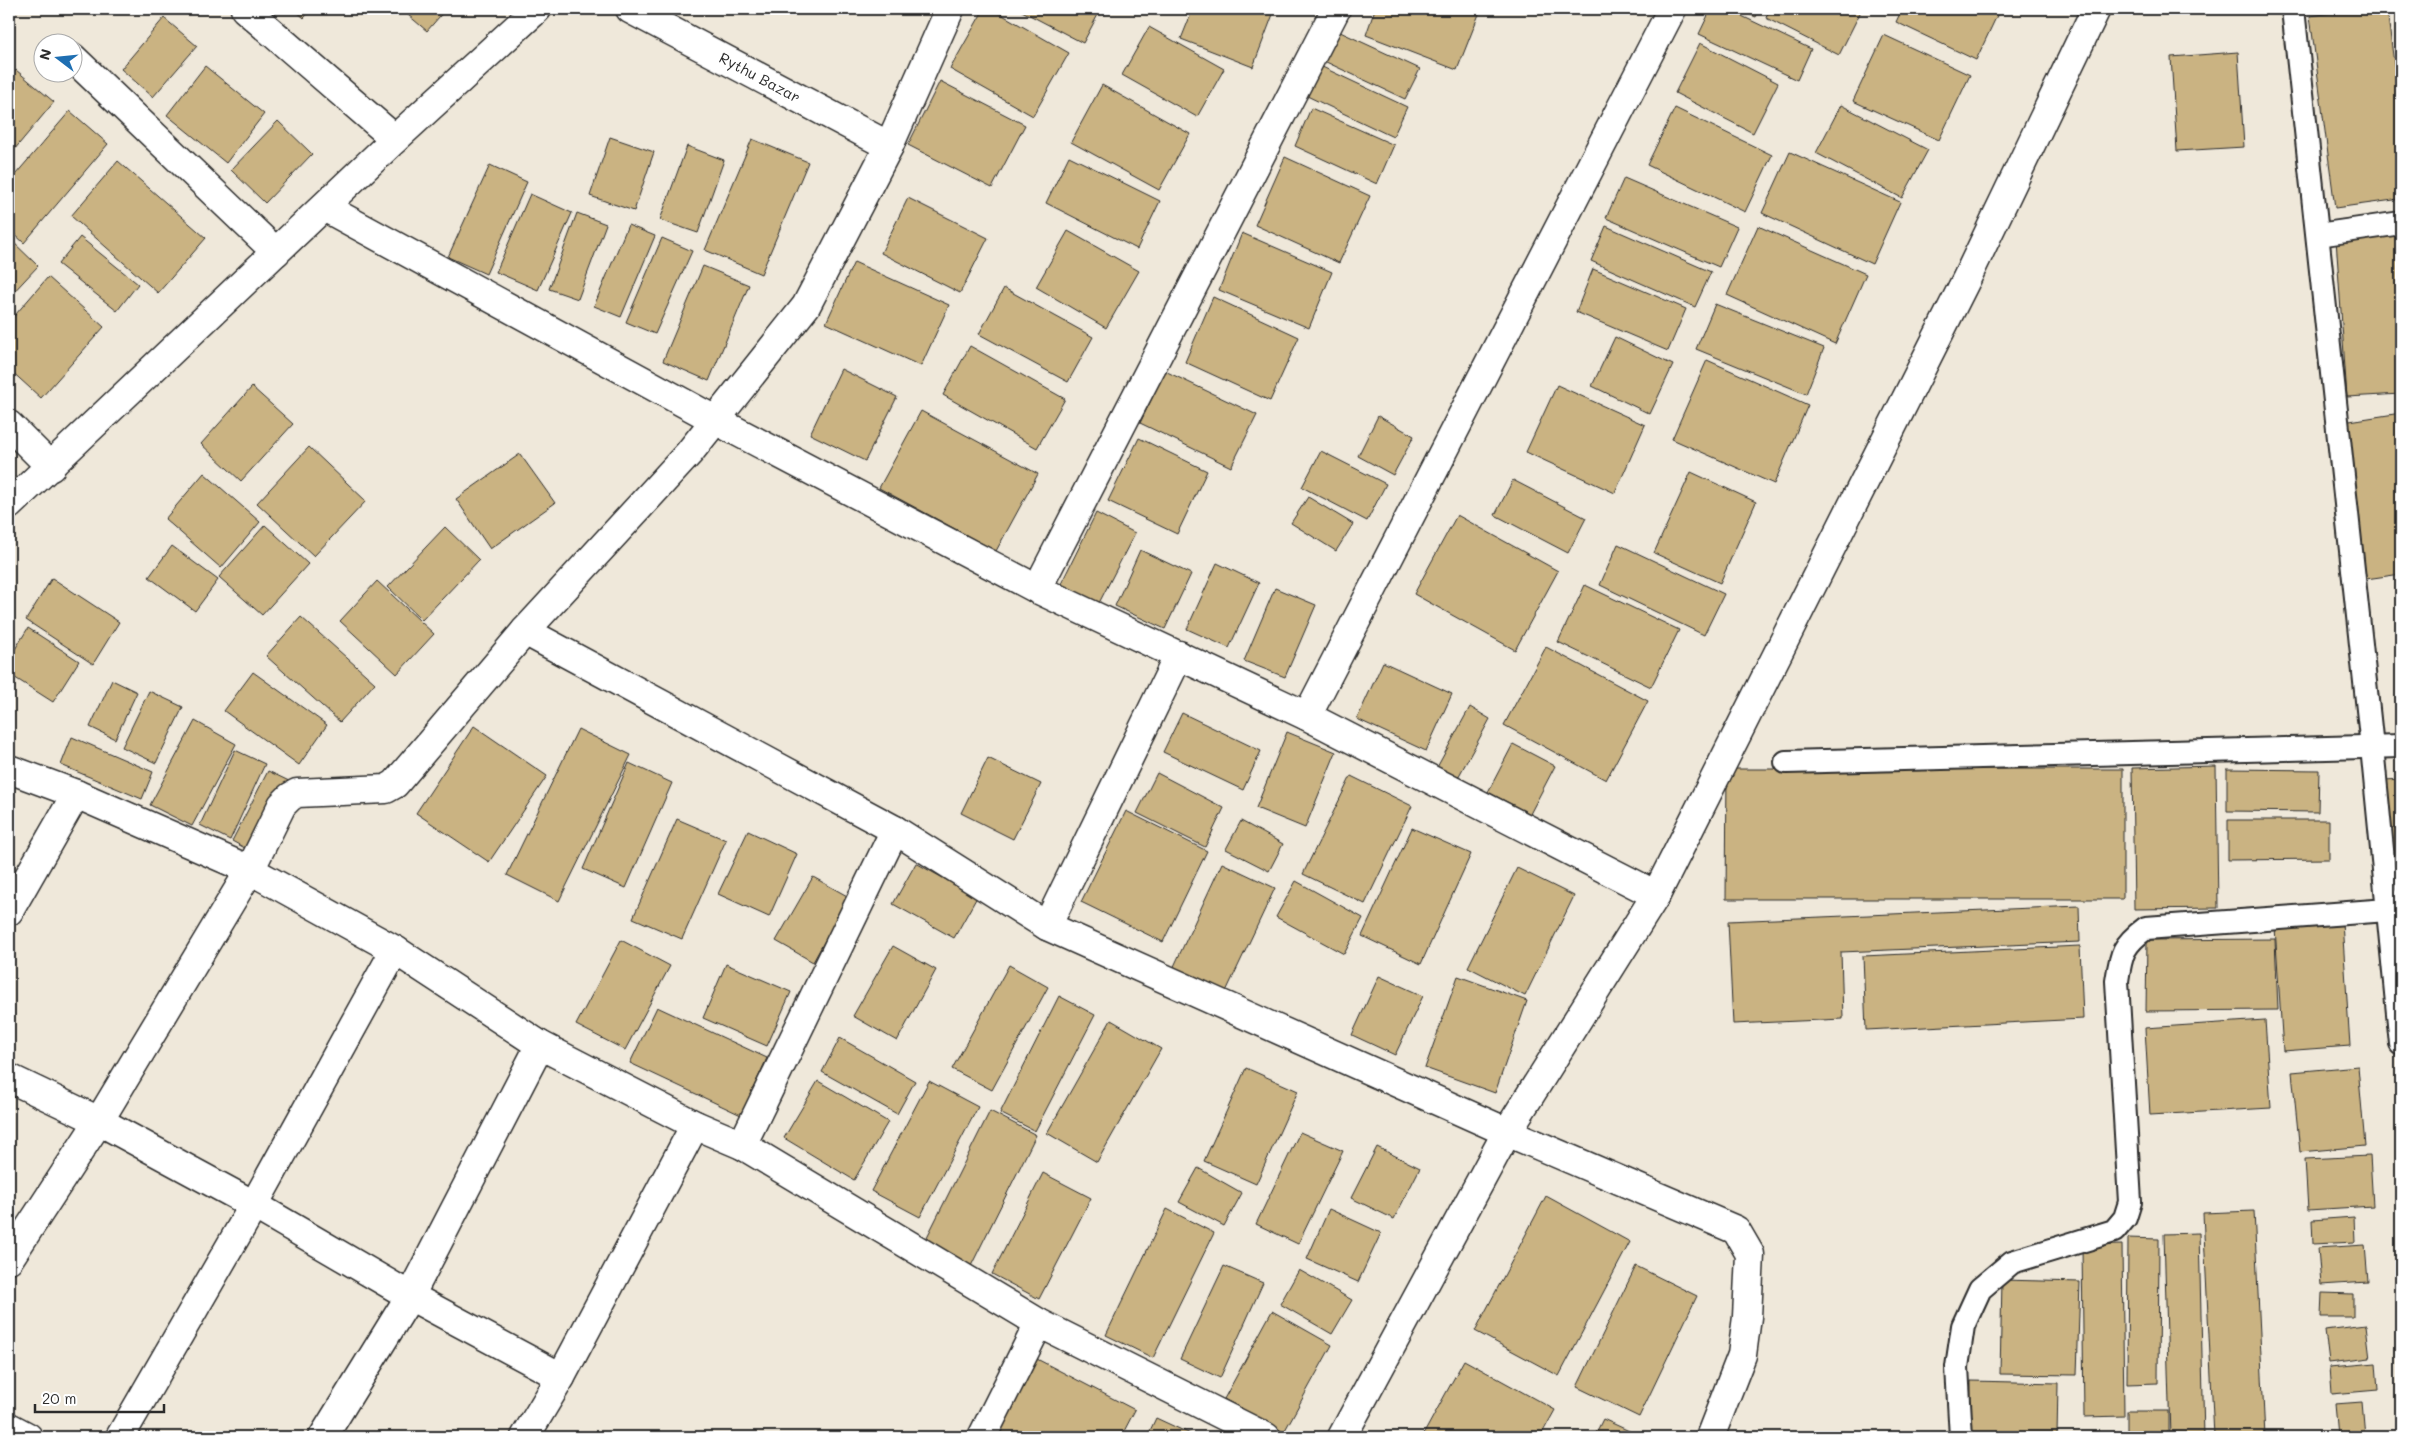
<svg xmlns="http://www.w3.org/2000/svg" width="2410" height="1446" font-family="Mali,sans-serif">
<rect width="100%" height="100%" fill="#efe8da"/>
<filter id="ink" filterUnits="userSpaceOnUse"><feTurbulence type="fractalNoise" baseFrequency=".02" numOctaves="2"/><feDisplacementMap in="SourceGraphic" scale="10" xChannelSelector="R" yChannelSelector="G"/><feConvolveMatrix kernelMatrix="1 2 1 2 8 2 1 2 1" color-interpolation-filters="sRGB"/></filter>
<g filter="url(#ink)">
<g fill="#cab382" stroke="#2b2b2b">
<polygon points="294,9 312,9 304,18"/>
<polygon points="401,9 446,9 427,31"/>
<polygon points="984,9 992,9 1069,53 1033,116 950,69"/>
<polygon points="1018,9 1101,9 1083,43"/>
<polygon points="1193,9 1275,9 1253,67 1181,39"/>
<polygon points="1375,9 1481,9 1457,70 1366,35"/>
<polygon points="1711,9 1727,9 1811,49 1797,80 1699,34"/>
<polygon points="1736,9 1759,9 1756,17"/>
<polygon points="1770,9 1862,9 1839,55 1766,18"/>
<polygon points="1902,9 2000,9 1976,60 1896,22"/>
<polygon points="2362,9 2387,9 2401,118 2401,199 2335,208 2310,16"/>
<polygon points="164,18 197,46 153,97 121,69"/>
<polygon points="1149,27 1224,69 1197,117 1122,75"/>
<polygon points="1338,31 1420,69 1405,99 1324,61"/>
<polygon points="1884,35 1970,75 1939,140 1853,101"/>
<polygon points="1700,43 1778,83 1753,133 1675,93"/>
<polygon points="2238,52 2244,147 2177,151 2171,57"/>
<polygon points="1318,65 1407,107 1393,137 1305,95"/>
<polygon points="205,66 264,114 226,163 167,115"/>
<polygon points="16,70 54,102 9,156 9,79"/>
<polygon points="940,81 1025,125 992,188 908,145"/>
<polygon points="1102,85 1190,134 1159,190 1071,142"/>
<polygon points="1841,105 1928,150 1902,198 1816,153"/>
<polygon points="1311,108 1394,145 1377,184 1295,146"/>
<polygon points="1675,108 1772,155 1745,212 1647,165"/>
<polygon points="70,111 108,144 24,243 9,229 9,182"/>
<polygon points="278,121 312,154 265,203 231,170"/>
<polygon points="610,137 654,152 634,211 590,196"/>
<polygon points="752,139 808,162 761,274 705,250"/>
<polygon points="687,146 724,160 698,233 660,220"/>
<polygon points="1790,152 1900,202 1872,264 1762,213"/>
<polygon points="1069,156 1160,201 1137,249 1046,203"/>
<polygon points="1285,157 1370,196 1339,263 1255,225"/>
<polygon points="118,161 206,238 158,293 71,216"/>
<polygon points="490,165 527,182 486,274 448,257"/>
<polygon points="1624,178 1737,227 1719,267 1606,218"/>
<polygon points="530,194 572,213 538,290 496,272"/>
<polygon points="908,198 988,238 960,293 881,253"/>
<polygon points="577,213 606,224 578,299 549,289"/>
<polygon points="628,225 655,236 621,317 594,306"/>
<polygon points="1606,226 1711,272 1695,307 1591,261"/>
<polygon points="1758,226 1866,274 1835,344 1727,295"/>
<polygon points="1068,231 1139,271 1106,328 1036,287"/>
<polygon points="1242,233 1332,272 1309,328 1219,290"/>
<polygon points="2401,234 2401,394 2347,397 2336,239"/>
<polygon points="80,237 138,284 117,311 58,264"/>
<polygon points="9,238 38,266 9,297"/>
<polygon points="662,238 692,251 655,334 626,322"/>
<polygon points="854,262 949,305 921,366 826,323"/>
<polygon points="703,266 749,285 709,381 663,361"/>
<polygon points="1593,269 1686,309 1668,351 1576,312"/>
<polygon points="48,277 104,327 41,398 9,369 9,322"/>
<polygon points="1004,288 1093,337 1068,382 979,334"/>
<polygon points="1213,297 1299,337 1270,401 1185,362"/>
<polygon points="1715,304 1824,348 1806,394 1696,349"/>
<polygon points="1615,337 1673,365 1650,414 1592,386"/>
<polygon points="970,346 1065,399 1037,448 943,395"/>
<polygon points="1707,360 1808,405 1774,484 1672,439"/>
<polygon points="841,369 897,397 865,461 810,434"/>
<polygon points="1165,371 1257,415 1231,467 1140,423"/>
<polygon points="1557,385 1645,425 1615,493 1526,452"/>
<polygon points="252,387 293,424 241,481 201,444"/>
<polygon points="921,411 1038,474 996,551 879,488"/>
<polygon points="2401,413 2401,574 2366,579 2343,422"/>
<polygon points="1378,416 1414,436 1393,475 1358,456"/>
<polygon points="1139,438 1207,471 1177,534 1108,501"/>
<polygon points="309,447 366,501 314,556 257,503"/>
<polygon points="1321,451 1386,484 1367,521 1302,487"/>
<polygon points="520,454 555,503 490,549 456,499"/>
<polygon points="1691,472 1756,502 1720,583 1654,553"/>
<polygon points="204,473 260,522 221,568 165,519"/>
<polygon points="1513,480 1586,518 1568,553 1495,515"/>
<polygon points="1308,497 1353,524 1336,551 1291,523"/>
<polygon points="1096,513 1135,533 1099,603 1061,584"/>
<polygon points="1457,515 1558,571 1515,650 1414,594"/>
<polygon points="265,525 308,564 262,615 219,577"/>
<polygon points="445,527 479,560 422,620 388,587"/>
<polygon points="1618,544 1724,594 1704,635 1600,585"/>
<polygon points="172,546 218,580 195,611 149,577"/>
<polygon points="1140,550 1191,574 1165,629 1115,606"/>
<polygon points="1217,563 1259,583 1229,648 1187,629"/>
<polygon points="52,578 119,622 93,664 26,620"/>
<polygon points="377,581 434,634 397,674 340,621"/>
<polygon points="1585,585 1679,630 1651,687 1558,642"/>
<polygon points="1275,588 1316,605 1285,677 1244,661"/>
<polygon points="301,617 375,683 340,722 266,656"/>
<polygon points="28,628 79,661 53,702 9,674 9,659"/>
<polygon points="1546,647 1648,701 1606,780 1504,725"/>
<polygon points="1383,662 1452,694 1426,751 1357,719"/>
<polygon points="253,672 327,725 299,765 224,711"/>
<polygon points="112,680 137,692 115,739 90,727"/>
<polygon points="149,691 183,707 156,763 122,747"/>
<polygon points="1470,707 1490,719 1455,783 1435,771"/>
<polygon points="1182,713 1261,751 1243,790 1163,752"/>
<polygon points="195,721 236,744 192,826 150,805"/>
<polygon points="474,726 547,776 489,862 416,813"/>
<polygon points="578,729 631,755 559,901 507,875"/>
<polygon points="1287,732 1336,752 1305,828 1256,808"/>
<polygon points="72,737 153,772 142,799 61,765"/>
<polygon points="1513,744 1555,766 1530,814 1488,792"/>
<polygon points="235,750 265,764 230,840 200,825"/>
<polygon points="988,758 1041,784 1013,839 961,813"/>
<polygon points="629,763 672,783 626,888 583,869"/>
<polygon points="2216,766 2218,908 2134,909 2132,768"/>
<polygon points="1727,769 2123,769 2123,899 1726,899"/>
<polygon points="2227,769 2319,770 2318,812 2227,811"/>
<polygon points="268,771 291,782 254,853 232,841"/>
<polygon points="1157,773 1224,808 1205,847 1137,813"/>
<polygon points="1351,776 1412,806 1365,904 1303,874"/>
<polygon points="2401,779 2401,873 2391,874 2385,780"/>
<polygon points="1126,811 1207,851 1163,942 1081,902"/>
<polygon points="677,819 726,840 682,939 633,918"/>
<polygon points="2228,820 2329,820 2329,859 2228,860"/>
<polygon points="1241,821 1283,844 1269,871 1226,849"/>
<polygon points="1412,828 1471,854 1421,964 1362,936"/>
<polygon points="748,831 797,854 769,917 718,894"/>
<polygon points="916,863 977,897 954,938 893,904"/>
<polygon points="1222,863 1275,888 1222,1000 1170,975"/>
<polygon points="1517,868 1574,896 1525,996 1468,967"/>
<polygon points="813,877 849,897 813,962 776,941"/>
<polygon points="1296,881 1363,918 1344,954 1276,917"/>
<polygon points="2079,906 2080,942 1841,952 1843,1019 1733,1024 1728,921"/>
<polygon points="2342,922 2350,1046 2283,1051 2275,927"/>
<polygon points="2275,939 2278,1010 2146,1011 2147,940"/>
<polygon points="621,940 670,966 625,1050 576,1025"/>
<polygon points="893,946 936,970 897,1041 853,1016"/>
<polygon points="2080,946 2083,1019 1866,1030 1863,956"/>
<polygon points="726,964 791,992 767,1046 703,1018"/>
<polygon points="1009,965 1048,987 992,1090 952,1069"/>
<polygon points="1379,976 1423,996 1395,1055 1352,1035"/>
<polygon points="1458,976 1527,1001 1495,1093 1425,1068"/>
<polygon points="1059,996 1095,1015 1035,1131 1000,1113"/>
<polygon points="657,1007 767,1058 741,1115 630,1063"/>
<polygon points="1111,1020 1161,1049 1097,1162 1047,1133"/>
<polygon points="2265,1020 2271,1108 2150,1115 2145,1028"/>
<polygon points="840,1038 915,1081 897,1114 822,1072"/>
<polygon points="2358,1066 2365,1146 2300,1152 2292,1072"/>
<polygon points="1246,1068 1298,1091 1256,1184 1204,1161"/>
<polygon points="818,1081 888,1122 854,1180 784,1138"/>
<polygon points="929,1081 978,1107 920,1217 871,1191"/>
<polygon points="990,1111 1036,1135 970,1268 923,1245"/>
<polygon points="1300,1132 1343,1151 1298,1244 1256,1224"/>
<polygon points="1377,1147 1420,1168 1394,1219 1351,1198"/>
<polygon points="2370,1156 2373,1206 2308,1210 2305,1159"/>
<polygon points="1198,1168 1242,1193 1224,1226 1179,1202"/>
<polygon points="1043,1173 1091,1198 1039,1299 992,1274"/>
<polygon points="1546,1196 1630,1242 1559,1376 1475,1331"/>
<polygon points="1167,1209 1214,1233 1153,1358 1106,1335"/>
<polygon points="1329,1209 1381,1233 1358,1282 1307,1259"/>
<polygon points="2254,1211 2265,1437 2214,1437 2203,1213"/>
<polygon points="2354,1217 2355,1242 2313,1244 2312,1220"/>
<polygon points="2199,1233 2204,1437 2170,1437 2164,1234"/>
<polygon points="2128,1238 2159,1239 2158,1383 2127,1384"/>
<polygon points="2122,1245 2124,1416 2084,1417 2082,1246"/>
<polygon points="2365,1245 2368,1282 2321,1285 2318,1248"/>
<polygon points="1224,1266 1263,1283 1220,1378 1180,1359"/>
<polygon points="1636,1266 1697,1296 1639,1417 1577,1387"/>
<polygon points="1299,1270 1352,1300 1332,1334 1280,1304"/>
<polygon points="2002,1280 2080,1282 2077,1375 2000,1374"/>
<polygon points="2322,1293 2353,1294 2353,1317 2321,1317"/>
<polygon points="1272,1311 1332,1345 1284,1432 1224,1399"/>
<polygon points="2366,1325 2370,1358 2329,1363 2325,1330"/>
<polygon points="1035,1358 1135,1410 1121,1437 994,1437"/>
<polygon points="1464,1360 1555,1410 1540,1437 1422,1437"/>
<polygon points="2376,1363 2378,1390 2332,1394 2330,1367"/>
<polygon points="1971,1381 2058,1383 2057,1437 1970,1437"/>
<polygon points="2362,1402 2365,1437 2338,1437 2335,1404"/>
<rect x="2127" y="1411" width="41" height="26"/>
<polygon points="1156,1418 1197,1437 1147,1437"/>
<polygon points="1603,1419 1638,1435 1637,1437 1594,1437"/>
</g>
<g fill="none" stroke-linecap="round" stroke-linejoin="round">
<defs>
<g id="lane">
<polyline points="2293,9 2372,747 2401,1044"/>
<polyline points="2318,235 2401,223"/>
<polyline points="1786,762 2401,746"/>
<path d="M 1961,1437 L 1957,1367 L 1963,1326 L 1980,1289 L 2012,1262 L 2114,1231 L 2125,1218 L 2130,1202 L 2117,981 C 2121,953 2123,945 2146,928 L 2401,909"/>
</g>
<g id="street">
<polyline points="245,9 395,139"/>
<polyline points="630,9 889,146"/>
<polyline points="72,57 276,252"/>
<polyline points="324,207 717,421 1037,589 1307,716 1656,895"/>
<polyline points="9,425 51,467"/>
<polyline points="1037,589 1336,9"/>
<polyline points="525,631 895,830 1047,926 1507,1132 1736,1230 1750,1254 1747,1317 1742,1355 1710,1437"/>
<polyline points="1307,716 1672,9"/>
<polyline points="9,769 76,794 250,870 99,1121 9,1259"/>
<polyline points="9,911 76,794"/>
<polyline points="1047,926 1179,655"/>
<polyline points="395,950 540,1045 695,1125 742,1145 1039,1323 1266,1437"/>
<polyline points="9,1078 99,1121 254,1205 410,1296 561,1377"/>
<polyline points="742,1145 895,830"/>
<polyline points="9,1427 28,1437"/>
<polyline points="120,1437 254,1205 395,950 250,870 282,805 290,797 297,793 386,789 395,784 525,631 689,453 806,306 889,146 950,9"/>
<polyline points="323,1437 410,1296 540,1045"/>
<polyline points="525,1437 561,1377 695,1125"/>
<polyline points="982,1437 1039,1323"/>
<polyline points="1342,1437 1507,1132 1656,895 1966,280 2096,9"/>
</g>
<polyline id="secondary" points="9,505 395,139 537,9"/>
</defs>
<use href="#lane" stroke="#2b2b2b" stroke-width="26"/>
<use href="#street" stroke="#2b2b2b" stroke-width="31"/>
<use href="#secondary" stroke="#2b2b2b" stroke-width="31"/>
<use href="#lane" stroke="#fff" stroke-width="22"/>
<use href="#street" stroke="#fff" stroke-width="28"/>
<use href="#secondary" stroke="#fff" stroke-width="28"/>
</g>
</g>
<g text-anchor="middle" dominant-baseline="central" stroke-width="4.5" stroke-linejoin="round" paint-order="stroke">
<g font-size="15" fill="#2b2b2b" stroke="#fff">
<text transform="translate(760 77) rotate(28)">Rythu Bazar</text>
</g>
</g>
<rect width="2410" height="1446" fill="none" stroke="#fff" stroke-width="30"/>
<rect x="15" y="15" width="2380" height="1416" fill="none" stroke="#2b2b2b" stroke-width="2" filter="url(#ink)"/>
<g transform="translate(58 58) rotate(286)"><circle r="24" fill="#ffffff" stroke="#aaaaaa"/>
<path d="M0-4L9 19L0 12L-9 19Z" fill="#1f6fb2"/>
<text y="-8" font-size="14" font-weight="bold" text-anchor="middle" fill="#2b2b2b">N</text>
</g>
<path d="M35 1404v8h129v-8" fill="none" stroke="#2b2b2b" stroke-width="2.5"/>
<text x="42" y="1404" font-size="15" fill="#2b2b2b" stroke="#ffffff" stroke-width="4" paint-order="stroke">20 m</text>
</svg>
